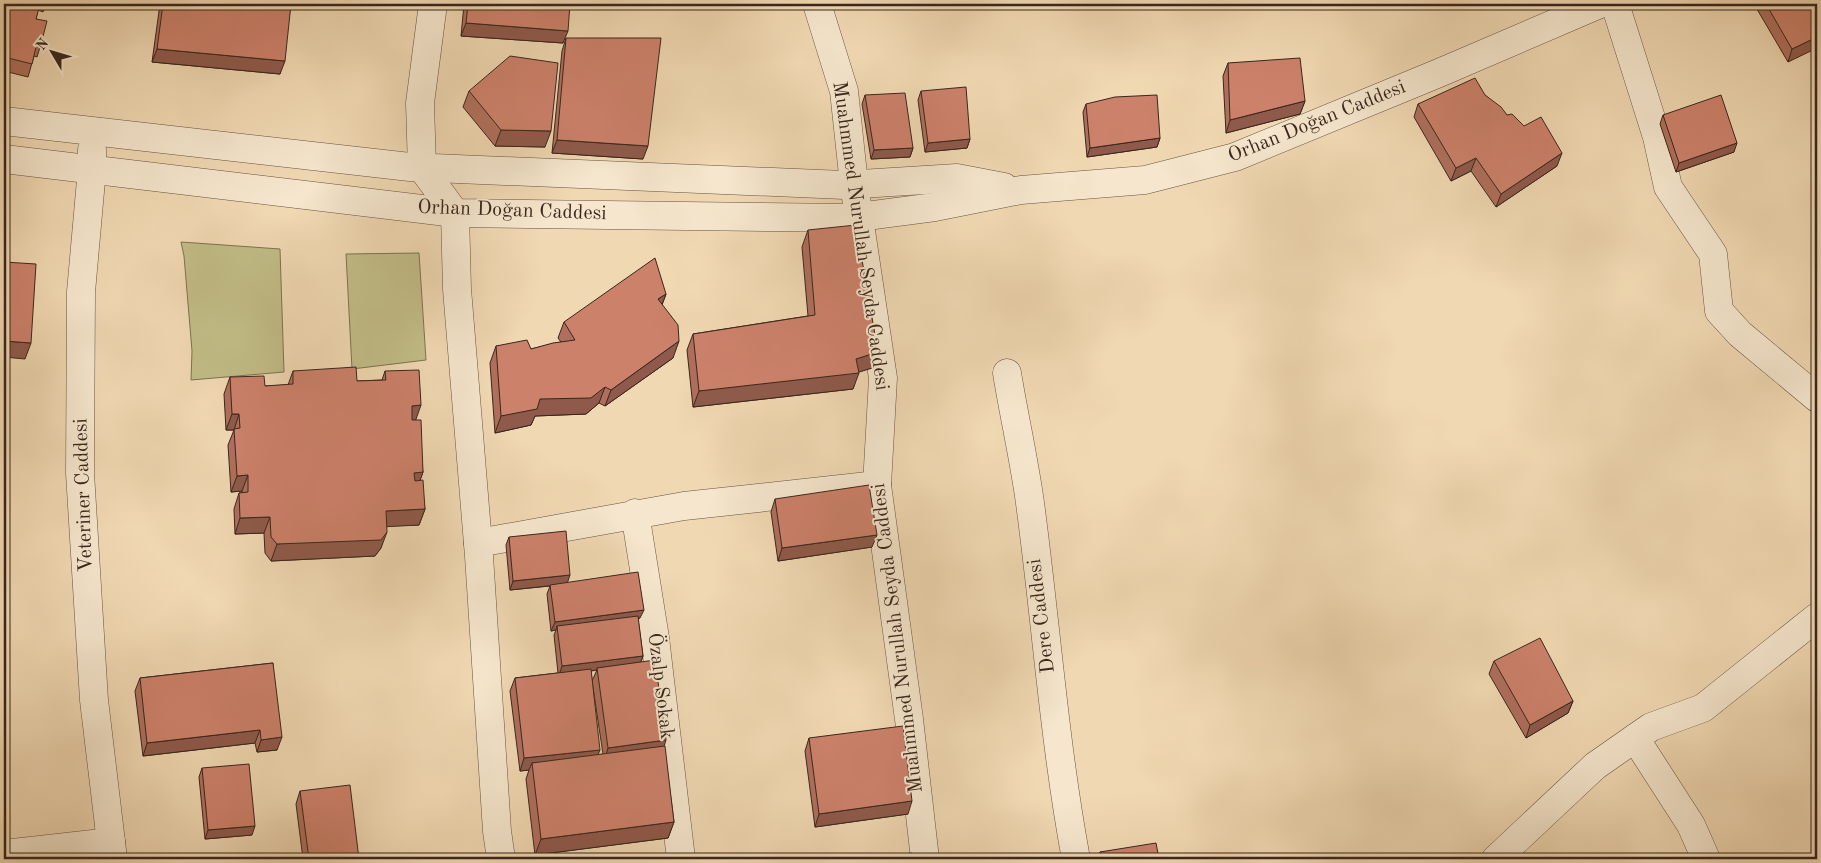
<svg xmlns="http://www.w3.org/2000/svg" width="1821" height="863" font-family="'Old Standard TT',serif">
<rect width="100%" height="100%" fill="#f0d8b2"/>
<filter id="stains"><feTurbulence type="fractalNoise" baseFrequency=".004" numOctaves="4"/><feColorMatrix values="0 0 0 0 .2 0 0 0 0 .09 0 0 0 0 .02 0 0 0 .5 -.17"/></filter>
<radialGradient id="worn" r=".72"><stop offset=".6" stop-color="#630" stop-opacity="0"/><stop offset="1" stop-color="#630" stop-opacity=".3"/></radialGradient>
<g fill="#c1bc87" stroke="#7d7152">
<polygon points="181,242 280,249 284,372 191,380 192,351 184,256"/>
<polygon points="419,253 426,360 352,369 346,254"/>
</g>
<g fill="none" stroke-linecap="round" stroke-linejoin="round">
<defs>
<g id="minor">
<polyline points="433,4 420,103 422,168 455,213 457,289 479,556 497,831 501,859"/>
<polyline points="817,4 844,91 854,184 883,378 877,485 909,719 925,859"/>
<polyline points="1615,4 1657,137 1668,187 1713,254 1719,311 1740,334 1817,398"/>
<polyline points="4,121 410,167 844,185 957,178 1004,187"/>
<polyline points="92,150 92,169 81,292 80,473 94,700 113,859"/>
<polyline points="4,159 455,213 851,218 935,207 1021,190 1145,180 1235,157 1439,73 1600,4"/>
<path d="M 1007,373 C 1014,416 1024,459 1030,503 C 1046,622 1054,741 1076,859"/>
<polyline points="635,513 655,638 681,859"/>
<polyline points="478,543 684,506 877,485"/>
<polyline points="1635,738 1691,825 1706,859"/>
<polyline points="4,854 111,842"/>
<polyline points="1496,859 1595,766 1651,727 1703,708 1817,617"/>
</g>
</defs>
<use href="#minor" stroke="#675242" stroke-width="29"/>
<use href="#minor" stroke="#f5e6cd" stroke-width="28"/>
</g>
<g fill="#af6f5c" stroke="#39261d" fill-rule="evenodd">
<polygon points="4,4 46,4 43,12 38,10 36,19 41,44 37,57 34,56 28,77 4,71"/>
<polygon points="160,4 291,4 280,74 152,62"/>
<polygon points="464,4 570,4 563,43 461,36"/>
<polygon points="1754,4 1817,4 1788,62"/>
<polygon points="566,38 643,159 552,153 562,51"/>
<polygon points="1228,63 1305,101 1300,114 1226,133 1223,76"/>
<polygon points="469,91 545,147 495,146 463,107"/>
<polygon points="921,91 970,139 967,148 925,152 918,100"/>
<polygon points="865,95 913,148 910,157 871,159 862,104"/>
<polygon points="1485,95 1507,115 1524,126 1557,166 1496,207 1471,171 1451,181 1414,117 1418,104"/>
<polygon points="1086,104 1160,138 1157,147 1087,157 1083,112"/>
<polygon points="1663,115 1734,152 1676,172 1660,124"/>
<polygon points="808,230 872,368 858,372 853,389 693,407 687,350 693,334 808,316 802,247"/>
<polygon points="666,294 662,305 673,358 605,406 599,403 586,414 535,416 531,425 495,433 490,363 496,346 531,349 561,342 558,338 564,322"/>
<polygon points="293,371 357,381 382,380 385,371 416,420 423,472 420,480 425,509 419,525 387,526 381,548 375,556 271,561 265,553 264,533 235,534 234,509 239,493 242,493 242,491 231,492 228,445 234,430 226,430 224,394 230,377 265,386 288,385"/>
<polygon points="775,499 872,547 778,561 771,512"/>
<path d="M 509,537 L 568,583 L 640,618 L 638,619 L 643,656 L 641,662 L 664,746 L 674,822 L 668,838 L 535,855 L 526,779 L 529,770 L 520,771 L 510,691 L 515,678 L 558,673 L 554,635 L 556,630 L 551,631 L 547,594 L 550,586 L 510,590 L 506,545 ZM 597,670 L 592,681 L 591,671 ZM 592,681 L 603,754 L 598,755 Z"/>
<polygon points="1494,661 1573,701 1568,713 1526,738 1489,674"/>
<polygon points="273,663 277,750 257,752 255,743 143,756 135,691 140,678"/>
<polygon points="809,738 908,814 815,827 805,751"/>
<polygon points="202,768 252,835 205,839 199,777"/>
<polygon points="300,791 359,859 303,859 296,804"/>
<polygon points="1100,852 1159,859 1097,859"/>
</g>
<g fill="#8f5a4b" stroke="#39261d">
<polygon points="466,23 568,31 563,43 461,36"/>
<polygon points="1817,37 1817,48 1788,62 1792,49"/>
<polygon points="157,49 285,61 280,74 152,62"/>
<polygon points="1305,101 1300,114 1226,133 1230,120"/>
<polygon points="501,130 551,131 545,147 495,146"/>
<polygon points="1160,138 1157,147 1087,157 1090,148"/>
<polygon points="970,139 967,148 925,152 928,143"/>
<polygon points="557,140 648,146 643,159 552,153"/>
<polygon points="1737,143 1734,152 1676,172 1679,163"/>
<polygon points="913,148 910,157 871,159 874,150"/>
<polygon points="1562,153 1557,166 1496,207 1501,194"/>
<polygon points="1476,158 1471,171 1451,181 1456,168"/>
<polygon points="666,294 660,310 658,299"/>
<polygon points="4,341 31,343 25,359 4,357"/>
<polygon points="679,341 673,358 605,406 611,390"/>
<polygon points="878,352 872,368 856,373 859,373 853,389 693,407 699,391 856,359"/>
<polygon points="605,387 599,403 586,414 535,416 531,425 495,433 501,416 540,399"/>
<polygon points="421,405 415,422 406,422 412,406"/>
<polygon points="232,414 239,414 234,430 226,430"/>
<polygon points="423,472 417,489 408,489 414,473"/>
<polygon points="248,475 242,491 231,492 237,476"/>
<polygon points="425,509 419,525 380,527 386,511"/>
<polygon points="270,517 264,533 235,534 240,518"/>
<polygon points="387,532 381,548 375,556 271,561 277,544"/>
<polygon points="877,535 872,547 778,561 782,548"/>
<polygon points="570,575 567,584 510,590 513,581"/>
<polygon points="644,610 640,618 558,630 557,626 556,630 551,631 555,622"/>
<polygon points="643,656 640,664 597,668 597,670 559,675 562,666"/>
<polygon points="1573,701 1568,713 1526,738 1530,725"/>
<polygon points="260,730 255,743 143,756 147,743"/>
<polygon points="282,737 277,750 257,752 261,740"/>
<polygon points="666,740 662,753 604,761 608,748"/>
<polygon points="600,750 595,762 532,763 529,770 520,771 524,758"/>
<polygon points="912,801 908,814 815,827 819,814"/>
<polygon points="674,822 668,838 535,855 541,839"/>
<polygon points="255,826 252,835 205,839 208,830"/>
</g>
<g fill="#cc816b" stroke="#39261d">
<polygon points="4,4 40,4 36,19 47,21 41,44 37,43 32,64 4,57"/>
<polygon points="163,4 291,4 285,61 157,49"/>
<polygon points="468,4 570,4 568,31 466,23"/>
<polygon points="1766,4 1817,4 1817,37 1792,49"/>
<polygon points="566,38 661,38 648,146 557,140"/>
<polygon points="510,56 558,63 551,131 501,130 469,91"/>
<polygon points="1300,58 1305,101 1230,120 1228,63"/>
<polygon points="1475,78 1485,95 1501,107 1507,115 1512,114 1524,126 1541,117 1562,153 1501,194 1476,158 1456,168 1418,104"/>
<polygon points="966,87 970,139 928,143 921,91"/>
<polygon points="905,93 913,148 874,150 865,95"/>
<polygon points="1157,95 1160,138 1090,148 1086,104 1115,97"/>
<polygon points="1721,95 1737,143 1679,163 1663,115"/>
<polygon points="856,225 878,352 856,359 859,373 699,391 693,334 815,315 808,230"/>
<polygon points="655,258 666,294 658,299 678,325 679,341 611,390 605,387 591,398 540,399 537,409 501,416 496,346 527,340 531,349 553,343 575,340 564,322"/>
<polygon points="4,262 36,264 31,343 4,341"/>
<polygon points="356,367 357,381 386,380 385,371 419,370 421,405 412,406 412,420 421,420 423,472 414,473 415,481 423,480 425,509 386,511 387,532 381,540 277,544 271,537 270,517 240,518 239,493 248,492 248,475 237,476 234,429 240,428 239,414 232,414 230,377 264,376 265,386 293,384 293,371"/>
<polygon points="869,485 877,535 782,548 775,499"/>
<polygon points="566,531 570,575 513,581 509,537"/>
<polygon points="638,572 644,610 555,622 550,585"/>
<polygon points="638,616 643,656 562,666 557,626"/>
<polygon points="1540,638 1573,701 1530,725 1494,661"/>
<polygon points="655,660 666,740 608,748 597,668"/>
<polygon points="273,663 282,737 261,740 260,730 147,743 140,678"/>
<polygon points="591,669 600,750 524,758 515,678"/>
<polygon points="903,726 912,801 819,814 809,738"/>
<polygon points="665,746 674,822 541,839 532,763"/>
<polygon points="249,764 255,826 208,830 202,768"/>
<polygon points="350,785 359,859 309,859 300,791"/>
<polygon points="1156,843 1159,859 1101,859 1100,852"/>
<polygon points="912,853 913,859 873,859 873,858"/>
</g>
<g text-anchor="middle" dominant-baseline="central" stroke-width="4" stroke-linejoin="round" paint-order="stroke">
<g font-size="20" fill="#39261d" stroke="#f5e6cd">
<text transform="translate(1317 122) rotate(-22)">Orhan Doğan Caddesi</text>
<text transform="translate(512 211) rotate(2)">Orhan Doğan Caddesi</text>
<text transform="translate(860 236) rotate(82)">Muahmmed Nurullah Seyda Caddesi</text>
<text transform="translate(84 495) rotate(-92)">Veteriner Caddesi</text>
<text transform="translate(1042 616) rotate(-97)">Dere Caddesi</text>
<text transform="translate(898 638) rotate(-97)">Muahmmed Nurullah Seyda Caddesi</text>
<text transform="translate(660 686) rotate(83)">Özalp Sokak</text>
</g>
</g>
<rect width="1821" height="863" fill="none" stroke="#f0d8b2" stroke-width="20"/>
<rect x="5" y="5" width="1811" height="853" fill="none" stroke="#39261d" stroke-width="2.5"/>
<rect x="10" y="10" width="1801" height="843" fill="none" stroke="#39261d"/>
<g transform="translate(52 52) rotate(308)" stroke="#f5e6cd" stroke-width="4" paint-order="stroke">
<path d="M0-4L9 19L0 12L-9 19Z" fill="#39261d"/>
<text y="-8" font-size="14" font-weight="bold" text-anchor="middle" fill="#39261d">N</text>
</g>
<rect width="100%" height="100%" filter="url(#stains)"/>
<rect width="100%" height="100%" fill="url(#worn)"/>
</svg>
